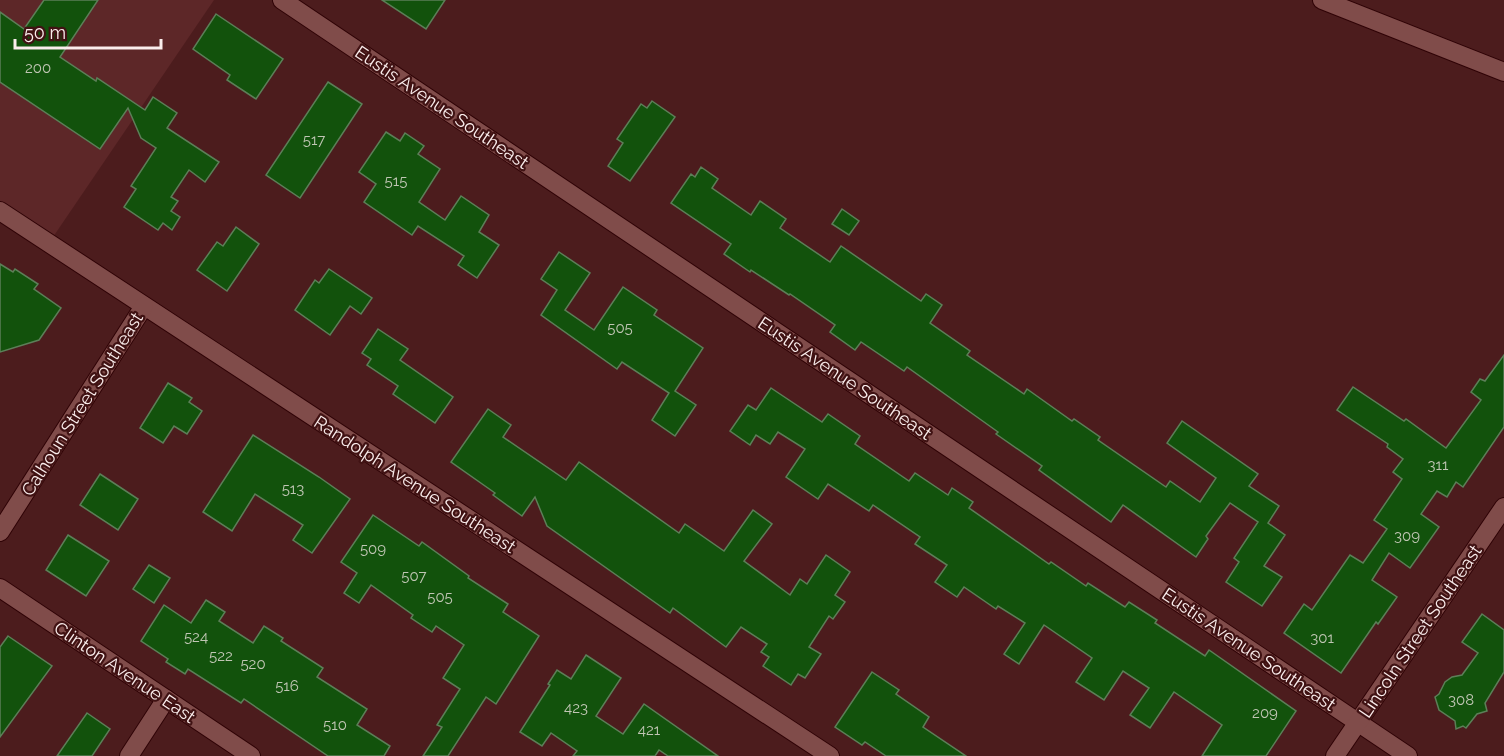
<svg xmlns="http://www.w3.org/2000/svg" width="1504" height="756" font-family="Raleway,sans-serif">
<rect width="100%" height="100%" fill="#4c1c1d"/>
<polygon fill="#5d2728" points="0,0 214,0 51,240 0,205"/>
<g fill="#12520c" stroke="#5c7f58" stroke-width="1.5">
<polygon points="44,0 98,0 60,57 96,81 97,78 145,110 153,97 177,113 167,128 219,162 205,182 189,170 171,197 178,201 171,211 180,217 172,230 163,223 158,230 124,207 136,189 131,186 156,148 141,138 128,108 100,149 0,82 0,12 24,29"/>
<polygon points="382,0 445,0 426,29"/>
<polygon points="216,14 283,59 256,99 227,80 230,75 193,49"/>
<polygon points="328,82 362,104 300,198 266,175"/>
<polygon points="652,101 675,117 630,181 608,166 623,143 617,139 641,104 647,108"/>
<polygon points="386,132 400,141 405,133 424,146 418,154 440,169 419,202 445,220 461,196 489,215 479,232 499,245 477,278 458,265 464,256 418,226 412,235 364,202 376,184 359,172"/>
<polygon points="701,167 718,179 712,188 751,215 760,201 786,219 780,228 830,262 841,246 921,301 926,294 942,305 930,323 970,351 967,355 1024,394 1027,389 1072,421 1074,419 1100,437 1098,440 1166,487 1170,481 1200,502 1216,478 1167,443 1182,421 1258,474 1249,486 1279,506 1268,523 1285,535 1264,566 1282,577 1262,606 1226,582 1239,562 1234,558 1258,522 1230,503 1206,536 1208,539 1196,557 1123,505 1111,522 1039,470 1042,466 996,434 998,432 907,367 904,371 861,342 855,350 830,332 835,325 790,294 789,295 751,270 750,272 724,254 731,244 671,203 691,174 695,177"/>
<polygon points="842,209 859,221 849,235 832,224"/>
<polygon points="236,227 259,244 227,291 197,270 217,242 223,246"/>
<polygon points="559,252 590,273 565,310 594,330 623,287 657,310 654,315 703,348 675,391 696,405 675,436 652,420 669,393 622,362 617,369 541,315 557,290 541,279"/>
<polygon points="0,264 13,272 15,269 38,284 34,289 61,308 39,340 0,352"/>
<polygon points="329,269 372,298 361,314 350,306 330,335 295,310 315,280 319,283"/>
<polygon points="378,329 408,349 400,360 453,397 435,423 393,394 398,386 367,365 371,359 362,353"/>
<polygon points="1504,355 1504,427 1463,487 1456,482 1447,497 1437,491 1421,514 1439,527 1410,568 1389,553 1372,580 1397,597 1378,624 1376,622 1341,673 1284,633 1304,604 1312,610 1350,555 1363,563 1387,529 1374,520 1402,479 1393,472 1403,459 1387,447 1388,444 1337,410 1353,387 1404,421 1406,419 1446,448 1481,400 1471,392 1480,379 1485,381"/>
<polygon points="168,383 192,398 189,402 202,411 187,434 174,426 163,443 140,428"/>
<polygon points="771,388 822,422 828,414 860,436 855,444 909,481 915,473 948,495 952,488 973,502 969,508 1049,564 1051,562 1086,586 1088,583 1125,607 1129,602 1157,620 1155,623 1205,656 1209,650 1296,711 1266,756 1202,756 1222,725 1174,692 1150,728 1130,715 1149,688 1123,671 1104,700 1076,682 1092,658 1044,625 1019,664 1004,654 1025,623 998,606 996,609 964,587 957,597 935,582 947,565 915,544 920,537 873,505 869,511 828,484 818,499 786,477 805,449 778,432 770,444 756,435 750,445 730,431 748,405 756,410"/>
<polygon points="488,409 511,425 503,437 566,480 579,462 679,533 685,524 724,551 753,510 772,524 744,561 790,595 800,579 807,584 826,555 850,572 835,595 845,602 833,619 829,616 809,647 821,654 805,678 798,674 791,685 763,666 769,657 761,652 767,644 741,627 726,647 673,608 670,613 547,526 535,497 522,516 493,495 495,493 451,462"/>
<polygon points="253,435 319,477 350,499 312,553 293,540 303,525 255,494 232,531 203,512"/>
<polygon points="100,474 138,499 118,530 80,505"/>
<polygon points="373,515 419,546 422,542 469,576 468,578 508,604 503,612 539,636 496,704 486,697 448,756 423,756 442,727 437,725 460,689 443,678 464,645 436,626 432,632 411,618 413,615 371,585 359,603 344,593 357,573 341,562"/>
<polygon points="68,535 109,561 86,596 46,570"/>
<polygon points="149,565 170,578 154,603 133,589"/>
<polygon points="206,600 225,612 219,621 253,643 264,626 283,638 281,641 323,668 317,677 367,709 357,725 390,746 384,756 328,756 244,699 241,703 188,669 185,674 166,662 168,659 141,641 164,605 191,623"/>
<polygon points="1482,614 1504,630 1504,672 1485,703 1487,711 1477,714 1466,728 1463,726 1456,729 1455,721 1439,710 1435,697 1439,694 1445,682 1452,677 1462,675 1478,653 1462,642"/>
<polygon points="8,636 52,666 0,737 0,647"/>
<polygon points="586,655 621,678 596,716 623,734 644,704 718,756 668,756 659,750 655,756 573,756 577,751 551,733 542,746 520,732 550,685 548,684 557,670 571,679"/>
<polygon points="872,672 899,690 896,694 929,717 923,727 966,756 886,756 865,742 862,745 835,727"/>
<polygon points="87,713 110,729 92,756 57,756"/>
</g>
<g fill="none" stroke-linecap="round" stroke-linejoin="round">
<defs>
<g id="minor">
<polyline points="282,0 1408,756"/>
<polyline points="1322,0 1504,72"/>
<polyline points="0,211 830,756"/>
<polyline points="0,532 144,306"/>
<polyline points="0,588 251,756"/>
<polyline points="129,756 166,699"/>
<polyline points="1335,756 1504,507"/>
</g>
</defs>
<use href="#minor" stroke="#2f0306" stroke-width="20"/>
<use href="#minor" stroke="#804c4a" stroke-width="18"/>
</g>
<g text-anchor="middle" dominant-baseline="central" stroke-width="4.5" stroke-linejoin="round" paint-order="stroke">
<g font-size="15" fill="#c0c6b4">
<text x="38" y="68">200</text>
<text x="314" y="140">517</text>
<text x="396" y="181">515</text>
<text x="620" y="328">505</text>
<text x="1438" y="465">311</text>
<text x="293" y="489">513</text>
<text x="1407" y="536">309</text>
<text x="373" y="549">509</text>
<text x="414" y="576">507</text>
<text x="440" y="597">505</text>
<text x="196" y="637">524</text>
<text x="1322" y="638">301</text>
<text x="221" y="656">522</text>
<text x="253" y="664">520</text>
<text x="287" y="686">516</text>
<text x="1461" y="700">308</text>
<text x="576" y="708">423</text>
<text x="1265" y="713">209</text>
<text x="335" y="725">510</text>
<text x="649" y="730">421</text>
</g>
<g font-size="18" fill="#faedec" stroke="#401213">
<text transform="translate(442 107) rotate(34)">Eustis Avenue Southeast</text>
<text transform="translate(845 378) rotate(34)">Eustis Avenue Southeast</text>
<text transform="translate(82 404) rotate(-58)">Calhoun Street Southeast</text>
<text transform="translate(415 484) rotate(33)">Randolph Avenue Southeast</text>
<text transform="translate(1420 631) rotate(-56)">Lincoln Street Southeast</text>
<text transform="translate(1249 649) rotate(34)">Eustis Avenue Southeast</text>
<text transform="translate(125 672) rotate(34)">Clinton Avenue East</text>
</g>
</g>
<path d="M15 39v9h146v-9" fill="none" stroke="#faedec" stroke-width="3"/>
<text x="24" y="39" font-size="18" fill="#faedec" stroke="#401213" stroke-width="4.5" paint-order="stroke">50 m</text>
</svg>
